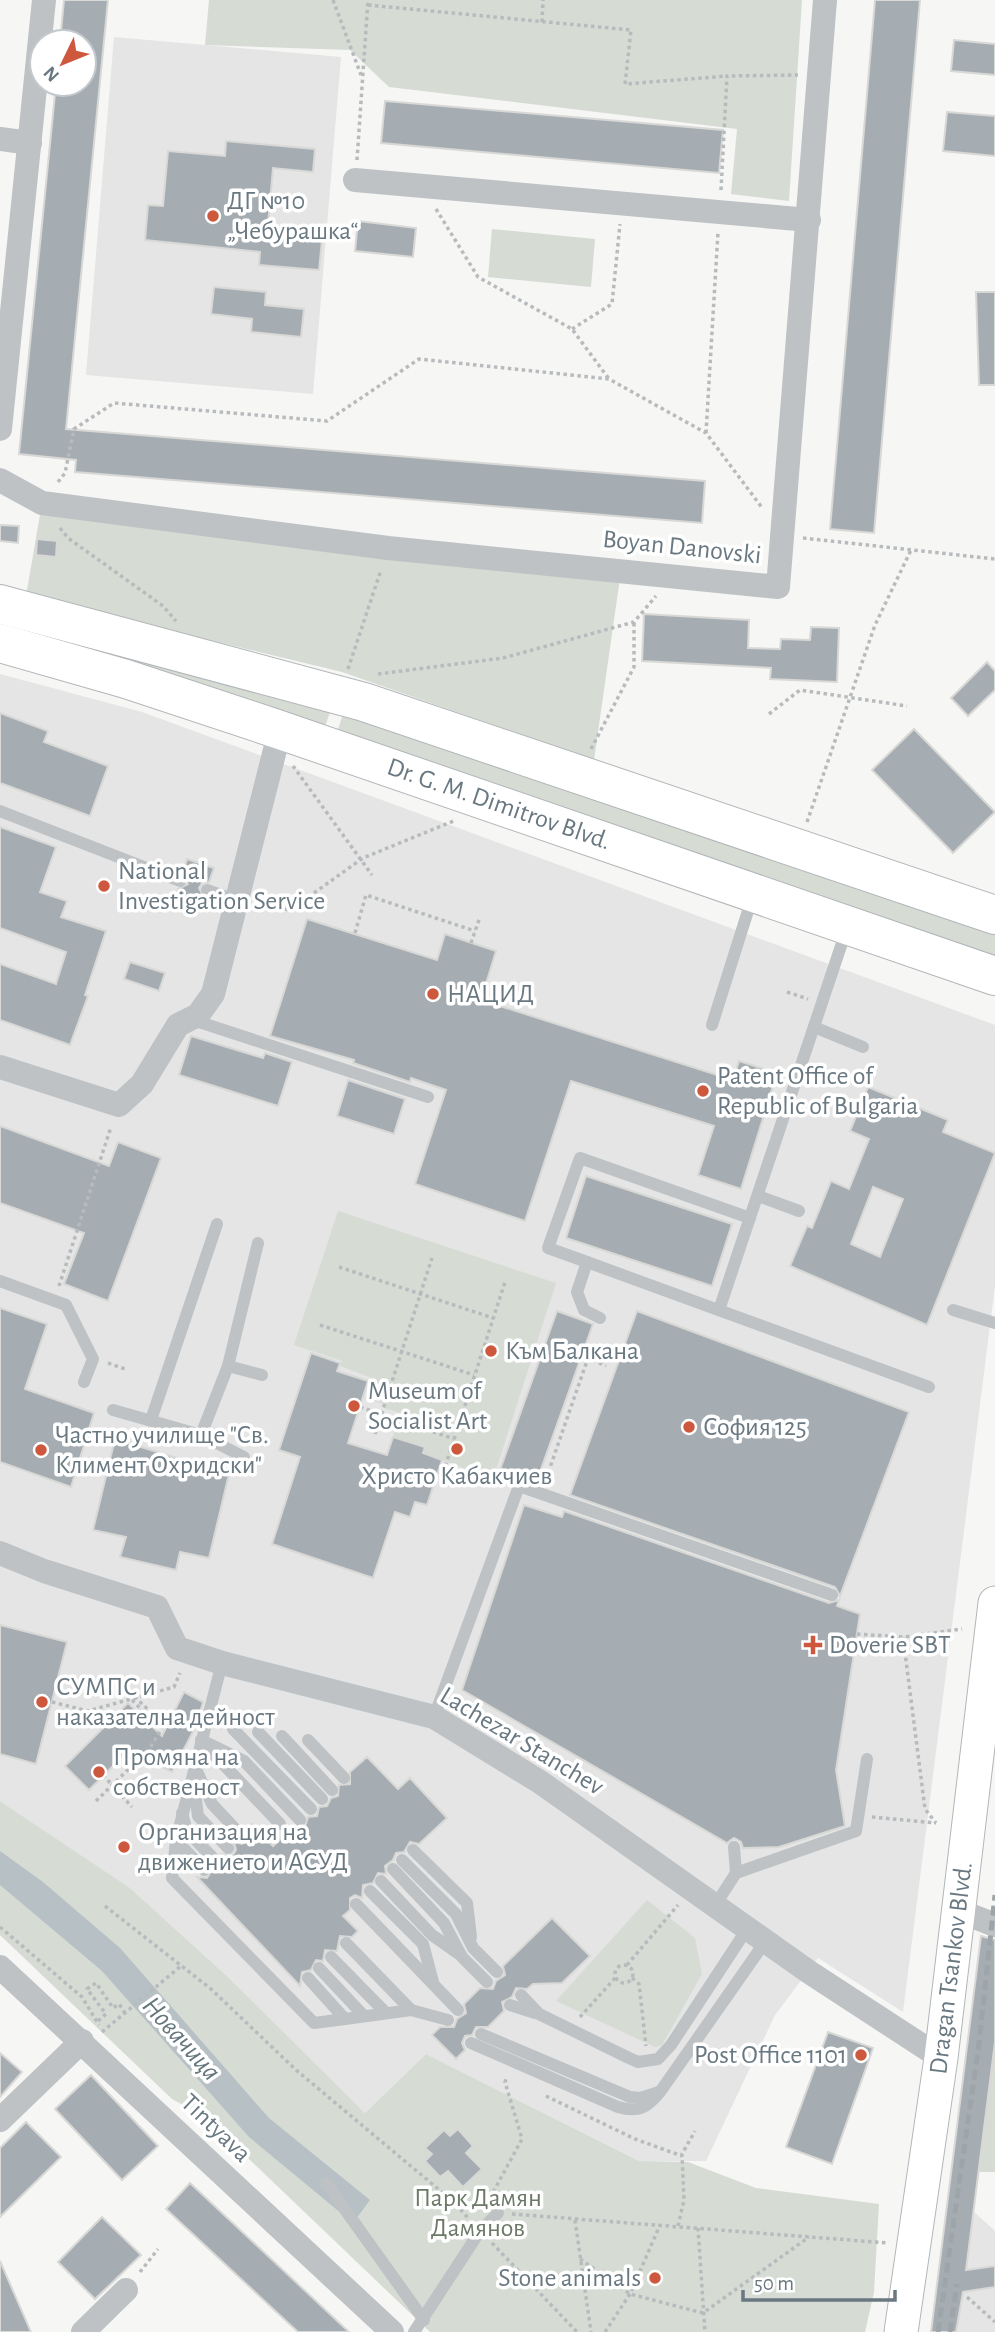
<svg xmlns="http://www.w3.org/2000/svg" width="995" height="2332" font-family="'Alegreya Sans',sans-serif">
<rect width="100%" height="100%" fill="#f6f6f4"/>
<g fill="#e4e5e4">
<polygon points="114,37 341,57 313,394 86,375"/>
<polygon points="0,674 142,712 995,1025 995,1286 903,2012 818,1958 775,2015 706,2161 639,2161 426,2054 365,2113 228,1977 130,1888 0,1801"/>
<polygon points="974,2212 995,2231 995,2332 956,2332"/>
</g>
<g fill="#d6dbd4">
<polygon points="209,0 802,0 789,201 731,194 737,129 389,87 350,50 205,45"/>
<polygon points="492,229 595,239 591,287 488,277"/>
<polygon points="42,503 621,571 594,760 342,672 26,596"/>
<polygon points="0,622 332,707 321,737 0,631"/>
<polygon points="344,711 995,932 995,958 334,742"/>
<polygon points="338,1211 556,1283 493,1479 423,1453 425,1447 393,1437 400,1413 384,1408 385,1404 365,1399 372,1378 340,1366 342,1361 294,1345"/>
<polygon points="0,1801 130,1888 228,1977 365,2113 426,2054 639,2161 688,2162 756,2188 879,2204 874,2292 865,2332 430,2332 205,2117 172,2099 0,1935"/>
<polygon points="647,1900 695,1938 702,1974 662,2045 655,2047 556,2001"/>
<polygon points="995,2042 995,2172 979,2172"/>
</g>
<polygon fill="#b7c1c5" points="0,1851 43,1882 120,1948 269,2118 370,2200 353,2223 249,2137 102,1971 0,1885"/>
<g fill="#a6adb2" stroke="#d8d8d6" stroke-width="2" fill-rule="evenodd">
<polygon points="64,0 108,0 66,429 705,481 702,523 75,472 76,460 19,454 56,84 84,84 84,42 60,42"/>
<polygon points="875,0 920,0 874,533 830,529"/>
<polygon points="954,40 995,44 995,75 951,71"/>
<polygon points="385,101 723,130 719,173 381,143"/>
<polygon points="947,112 995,116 995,156 943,151"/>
<polygon points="226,141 315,149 313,172 273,168 268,225 323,230 319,270 259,265 260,252 145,240 148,205 163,206 168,151 225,156"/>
<polygon points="358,221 416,228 413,257 355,251"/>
<polygon points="214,287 266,292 265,305 304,309 301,337 251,332 252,319 211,314"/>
<polygon points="976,292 995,292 995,385 979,385"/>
<polygon points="0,525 19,526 18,543 0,541"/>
<polygon points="37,539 57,541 56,557 36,555"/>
<polygon points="644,614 749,620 748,648 780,649 781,639 810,640 811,627 839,628 837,682 770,679 771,668 642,661"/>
<polygon points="987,662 995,671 995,690 968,716 951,698"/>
<polygon points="0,713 48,731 44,742 108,766 90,816 0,783"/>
<polygon points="914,729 995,812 953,853 872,770"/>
<polygon points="0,827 56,847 40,892 67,901 61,917 106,931 85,995 88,996 70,1045 0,1020 0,964 56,984 66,952 0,928"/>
<polygon points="187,859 214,868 209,882 202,883 199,888 204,898 202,904 176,896 178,889 188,884 183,873"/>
<polygon points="307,919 437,960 445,934 496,951 481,1000 733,1080 739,1061 777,1073 741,1189 698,1175 714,1126 571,1081 525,1221 415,1184 446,1090 411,1078 410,1082 353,1063 354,1060 270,1036"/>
<polygon points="130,962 165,973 159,991 124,979"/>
<polygon points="191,1036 263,1058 265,1053 292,1062 278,1106 179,1075"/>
<polygon points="348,1080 405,1099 394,1134 337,1116"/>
<path d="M 868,1087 L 948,1120 L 943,1132 L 995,1153 L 927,1325 L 790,1266 L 807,1226 L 812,1228 L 831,1181 L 849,1189 L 869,1139 L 850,1131 ZM 873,1187 L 903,1199 L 880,1257 L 851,1244 Z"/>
<polygon points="0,1126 109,1166 118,1142 161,1158 108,1301 64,1284 84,1233 0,1203"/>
<polygon points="586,1176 732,1224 712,1286 566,1238"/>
<polygon points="0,1308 47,1324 25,1389 94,1413 71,1487 0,1462"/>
<polygon points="557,1311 593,1324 536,1483 500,1470"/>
<polygon points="637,1311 909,1412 840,1596 835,1587 570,1495"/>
<polygon points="311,1353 340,1363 337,1371 368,1381 348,1443 387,1455 393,1437 425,1447 423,1453 442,1460 427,1505 415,1502 410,1517 395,1512 373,1578 272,1544 300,1457 279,1450"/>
<polygon points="115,1439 229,1474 209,1558 180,1552 176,1570 120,1557 126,1537 93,1530"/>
<polygon points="524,1505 562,1517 564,1511 829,1603 839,1600 837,1606 860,1614 836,1770 845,1826 779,1847 743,1848 741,1842 734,1838 727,1843 462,1690"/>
<polygon points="0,1625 67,1642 36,1764 0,1754"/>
<polygon points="184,1692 203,1702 197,1724 172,1772 137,1754 128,1763 122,1757 89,1790 65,1766 128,1703 162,1736"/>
<polygon points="367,1757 398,1789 410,1778 447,1818 419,1844 410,1842 404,1852 396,1853 393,1860 385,1866 386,1874 378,1873 373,1883 363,1885 362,1898 355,1895 350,1898 350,1910 343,1916 358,1931 352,1937 340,1936 337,1951 325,1950 323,1961 316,1960 311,1970 302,1972 300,1986 197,1877 207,1878 213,1868 221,1867 224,1862 221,1854 233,1855 236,1850 234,1842 242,1844 247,1841 247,1829 252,1824 273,1846 294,1826 305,1827 308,1817 317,1816 319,1807 327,1806 331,1798 338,1796 339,1785 350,1784 350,1772"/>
<polygon points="552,1918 590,1956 562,1983 533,1984 527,1989 516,1988 512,1997 502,2002 504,2011 488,2027 476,2027 472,2035 465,2036 462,2043 465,2050 456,2059 432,2035 440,2027 454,2027 457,2019 466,2013 464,2004 480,1988 493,1989 496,1981 505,1975 503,1966"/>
<polygon points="981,1936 995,1940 995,2042 966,2270 995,2266 995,2287 963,2292 956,2332 931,2332"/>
<polygon points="828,2032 873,2048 832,2164 786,2147"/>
<polygon points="0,2053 22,2072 0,2097"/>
<polygon points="91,2075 158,2146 122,2180 55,2109"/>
<polygon points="26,2122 61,2157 0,2217 0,2148"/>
<polygon points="458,2129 473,2146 466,2153 482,2169 463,2187 448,2171 440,2177 425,2161 432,2154 425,2148 444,2130 450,2136"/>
<polygon points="190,2183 349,2332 298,2332 181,2223 166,2209"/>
<polygon points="102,2217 141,2255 95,2299 58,2262"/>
<polygon points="0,2261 31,2332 0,2332"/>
</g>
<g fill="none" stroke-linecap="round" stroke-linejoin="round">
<defs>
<polyline id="secondary" points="901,2332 941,2058 995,1603"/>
<g id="primary">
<polyline points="0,604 364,702 995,915"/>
<polyline points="0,643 126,679 280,730 995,976"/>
</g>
</defs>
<use href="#secondary" stroke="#b1b6b9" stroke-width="35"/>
<use href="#primary" stroke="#b2b6b9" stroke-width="40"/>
<g stroke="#b8bbbd" stroke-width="3.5" stroke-dasharray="3.5 3.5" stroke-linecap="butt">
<polyline points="333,0 361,75"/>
<polyline points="368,5 631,30 625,84 727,76"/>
<polyline points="542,22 543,0"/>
<polyline points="357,160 368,0"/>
<polyline points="721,190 727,76 798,75"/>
<polyline points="436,209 478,277 572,329 609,379"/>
<polyline points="572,329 612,304 620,224"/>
<polyline points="706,433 718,232"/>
<polyline points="58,482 65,473 74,429 114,403 327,421 419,359 609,379 706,433 763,509"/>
<polyline points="60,528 68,538 163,606 176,621"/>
<polyline points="803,538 995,559"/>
<polyline points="348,669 381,570"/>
<polyline points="378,674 503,658 634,622 656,596"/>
<polyline points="769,714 800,690 907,706"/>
<polyline points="591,749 634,667 634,622"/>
<polyline points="293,766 372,875"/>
<polyline points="807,822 875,625 911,550"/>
<polyline points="257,904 290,910 363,858 456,820"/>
<polyline points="355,933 366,895 475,931"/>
<polyline points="471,943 480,917"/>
<polyline points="787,992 808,999"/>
<polyline points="339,1267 493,1318"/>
<polyline points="59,1286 111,1127"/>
<polyline points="320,1325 474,1375"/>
<polyline points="108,1363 125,1369"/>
<polyline points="360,1407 454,1439"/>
<polyline points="375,1434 432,1258"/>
<polyline points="447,1473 446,1464 505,1282"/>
<polyline points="546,1479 588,1358 606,1366"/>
<polyline points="857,1634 903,1637 962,1629"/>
<polyline points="903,1637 925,1809 936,1823"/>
<polyline points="132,1700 142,1710 139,1713"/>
<polyline points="52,1702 88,1711 174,1687 180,1673"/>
<polyline points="103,1775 132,1807"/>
<polyline points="96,1801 150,1748 164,1725 136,1698"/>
<polyline points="872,1817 936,1823"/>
<polyline points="105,1906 211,1989 296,2070 449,2198 481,2208"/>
<polyline points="0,1927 82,1997 99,2025"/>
<circle cx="624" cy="1974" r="9"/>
<polyline points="627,1965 678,1905"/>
<polyline points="632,1978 639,1984 646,2046"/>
<polyline points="580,2017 616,1977"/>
<polyline points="98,2021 106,2014 87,1989 96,1983 113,2008 119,2004 125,2013"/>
<polyline points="102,2032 181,1966"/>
<polyline points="546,2096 635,2139 682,2156"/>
<polyline points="490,2198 522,2139 505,2082 507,2077"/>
<polyline points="451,2199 469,2219"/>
<polyline points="512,2214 888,2243"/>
<polyline points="575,2220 591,2332"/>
<polyline points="678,2226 684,2200 682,2154 695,2131"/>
<polyline points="698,2228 705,2332"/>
<polyline points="492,2243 577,2332"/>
<polyline points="580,2259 630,2294 703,2313 809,2237"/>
<polyline points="140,2272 158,2249"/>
<polyline points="967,2297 995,2322"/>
<polyline points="605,2332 630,2294 660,2225"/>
</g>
<g stroke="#bec2c5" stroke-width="12">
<polyline points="0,811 180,881"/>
<polyline points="207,890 237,901"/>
<polyline points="190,1019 428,1097"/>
<polyline points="712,1025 753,895"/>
<polyline points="814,1027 863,1047"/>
<polyline points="758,1196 799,1211"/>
<polyline points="587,1262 548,1248 580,1158 750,1218"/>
<polyline points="0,1281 66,1305 93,1359 84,1382"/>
<polyline points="719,1310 847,928"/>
<polyline points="953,1310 995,1323"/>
<polyline points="600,1318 584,1310 577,1292 587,1262 929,1387"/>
<polyline points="228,1366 262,1375"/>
<polyline points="113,1410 201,1435 228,1366 258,1243"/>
<polyline points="151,1420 217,1224"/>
<polyline points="201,1435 244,1457"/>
<polyline points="222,1663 195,1767 212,1804 241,1835"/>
<polyline points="434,1717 519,1486 832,1595"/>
<polyline points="233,1729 311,1809"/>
<polyline points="258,1732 322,1799"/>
<polyline points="282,1736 332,1790"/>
<polyline points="201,1740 244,1761 300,1820"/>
<polyline points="308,1740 344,1778"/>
<polyline points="206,1746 280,1824"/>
<polyline points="195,1767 176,1840 204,1870"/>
<polyline points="194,1784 198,1816 228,1848"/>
<polyline points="182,1813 187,1831 215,1860"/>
<polyline points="176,1840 172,1878 314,2023 345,2019"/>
<polyline points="734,1847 736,1873"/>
<polyline points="413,1850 467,1903 471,1937"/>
<polyline points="402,1860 456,1914 473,1948 497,1972"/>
<polyline points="393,1869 444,1923 462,1957 487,1982"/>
<polyline points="381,1881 432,1935 459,1954"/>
<polyline points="370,1891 423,1944 433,1982"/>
<polyline points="356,1904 458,2010"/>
<polyline points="714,1907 736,1873 856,1831 867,1759"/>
<polyline points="346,1943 411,2010"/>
<polyline points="331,1957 386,2013"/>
<polyline points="319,1968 364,2016"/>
<polyline points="308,1978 345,2019 411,2010 448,2020"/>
<polyline points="521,1995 539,2014 629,2058 638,2062 658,2059 671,2045 747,1929"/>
<polyline points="510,2005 535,2013"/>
<polyline points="481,2034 630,2097 640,2098 659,2092"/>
<path d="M 471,2043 L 618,2107 C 638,2113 647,2108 660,2092 L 765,1942"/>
<polyline points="326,2183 424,2320"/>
<polyline points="414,2332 480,2231 498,2213"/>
</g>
<g stroke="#bec2c5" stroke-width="24">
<polyline points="0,139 30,143"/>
<polyline points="355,180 809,220"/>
<polyline points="0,429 44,0"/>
<polyline points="0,480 42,503 388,548 778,587 825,0"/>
<polyline points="0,1067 119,1105 142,1084 178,1025 198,1015 213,994 280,730"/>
<polyline points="0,1553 44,1571 157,1607 177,1648 222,1663 434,1717 540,1782 809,1972 941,2058"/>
<polyline points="957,1910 995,1925"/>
<polyline points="0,1967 392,2332"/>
<polyline points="0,2120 82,2041"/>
<polyline points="83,2332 126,2290"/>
</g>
<use href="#secondary" stroke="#fff" stroke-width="33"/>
<use href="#primary" stroke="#fff" stroke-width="38"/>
<g stroke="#9ea5a9" stroke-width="5" stroke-dasharray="10 5" stroke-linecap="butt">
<polyline points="938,2332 979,2044 995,1895"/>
<polyline points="950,2332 957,2284"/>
</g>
</g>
<g fill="#ce583d" stroke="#fff" stroke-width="2.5">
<circle cx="213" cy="216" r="7"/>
<circle cx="104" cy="886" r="7"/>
<circle cx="433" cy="994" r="7"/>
<circle cx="703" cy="1091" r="7"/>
<circle cx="491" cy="1351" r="7"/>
<circle cx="354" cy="1406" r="7"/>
<circle cx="689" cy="1427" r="7"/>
<circle cx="457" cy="1449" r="7"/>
<circle cx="41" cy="1450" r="7"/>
<path d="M809.5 1634.5h7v7h7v7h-7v7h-7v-7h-7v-7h7z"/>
<circle cx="42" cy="1702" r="7"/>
<circle cx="99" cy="1772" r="7"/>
<circle cx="124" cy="1847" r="7"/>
<circle cx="861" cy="2055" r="7"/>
<circle cx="655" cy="2278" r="7"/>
</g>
<g text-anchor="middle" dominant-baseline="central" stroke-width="7" stroke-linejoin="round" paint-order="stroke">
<g font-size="26" fill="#697881" stroke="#fff" text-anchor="start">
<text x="227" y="201">ДГ №10<tspan x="227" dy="30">„Чебурашка“</tspan></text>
<text x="118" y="871">National<tspan x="118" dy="30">Investigation Service</tspan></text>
<text x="447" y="994">НАЦИД</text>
<text x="717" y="1076">Patent Office of<tspan x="717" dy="30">Republic of Bulgaria</tspan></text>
<text x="505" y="1351">Към Балкана</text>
<text x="368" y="1391">Museum of<tspan x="368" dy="30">Socialist Art</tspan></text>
<text x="703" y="1427">София 125</text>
<text x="55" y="1435">Частно училище "Св.<tspan x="55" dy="30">Климент Охридски"</tspan></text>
<text x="457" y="1476" text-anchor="middle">Христо Кабакчиев</text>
<text x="829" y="1645">Doverie SBT</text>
<text x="56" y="1687">СУМПС и<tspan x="56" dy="30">наказателна дейност</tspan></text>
<text x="113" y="1757">Промяна на<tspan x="113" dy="30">собственост</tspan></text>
<text x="138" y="1832">Организация на<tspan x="138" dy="30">движението и АСУД</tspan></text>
<text x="847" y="2055" text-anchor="end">Post Office 1101</text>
<text x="641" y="2278" text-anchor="end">Stone animals</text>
</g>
<g font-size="26" fill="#697881" stroke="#fff">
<text transform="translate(682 547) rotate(6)">Boyan Danovski</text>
<text transform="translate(499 804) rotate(19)">Dr. G. M. Dimitrov Blvd.</text>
<text transform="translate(522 1741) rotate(31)">Lachezar Stanchev</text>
<text transform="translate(951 1968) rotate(-83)">Dragan Tsankov Blvd.</text>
<text transform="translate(216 2128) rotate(44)">Tintyava</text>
</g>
<g font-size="26" fill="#6c7967" stroke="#fff">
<text x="478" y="2198">Парк Дамян<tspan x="478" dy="30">Дамянов</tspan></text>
</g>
<g font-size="28" font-style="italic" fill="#65777d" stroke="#fff">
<text transform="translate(181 2039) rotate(48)">Новачица</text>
</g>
</g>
<g transform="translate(63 63) rotate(227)"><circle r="33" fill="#ffffff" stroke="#c3c9cd" stroke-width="2"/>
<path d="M0-5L12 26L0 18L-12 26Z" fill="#ce583d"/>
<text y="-10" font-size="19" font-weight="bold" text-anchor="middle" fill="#697881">N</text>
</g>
<path d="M743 2290v10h152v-10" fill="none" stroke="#697881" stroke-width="3.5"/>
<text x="754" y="2290" font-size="21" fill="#697881" stroke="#ffffff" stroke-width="5" paint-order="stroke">50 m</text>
</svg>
